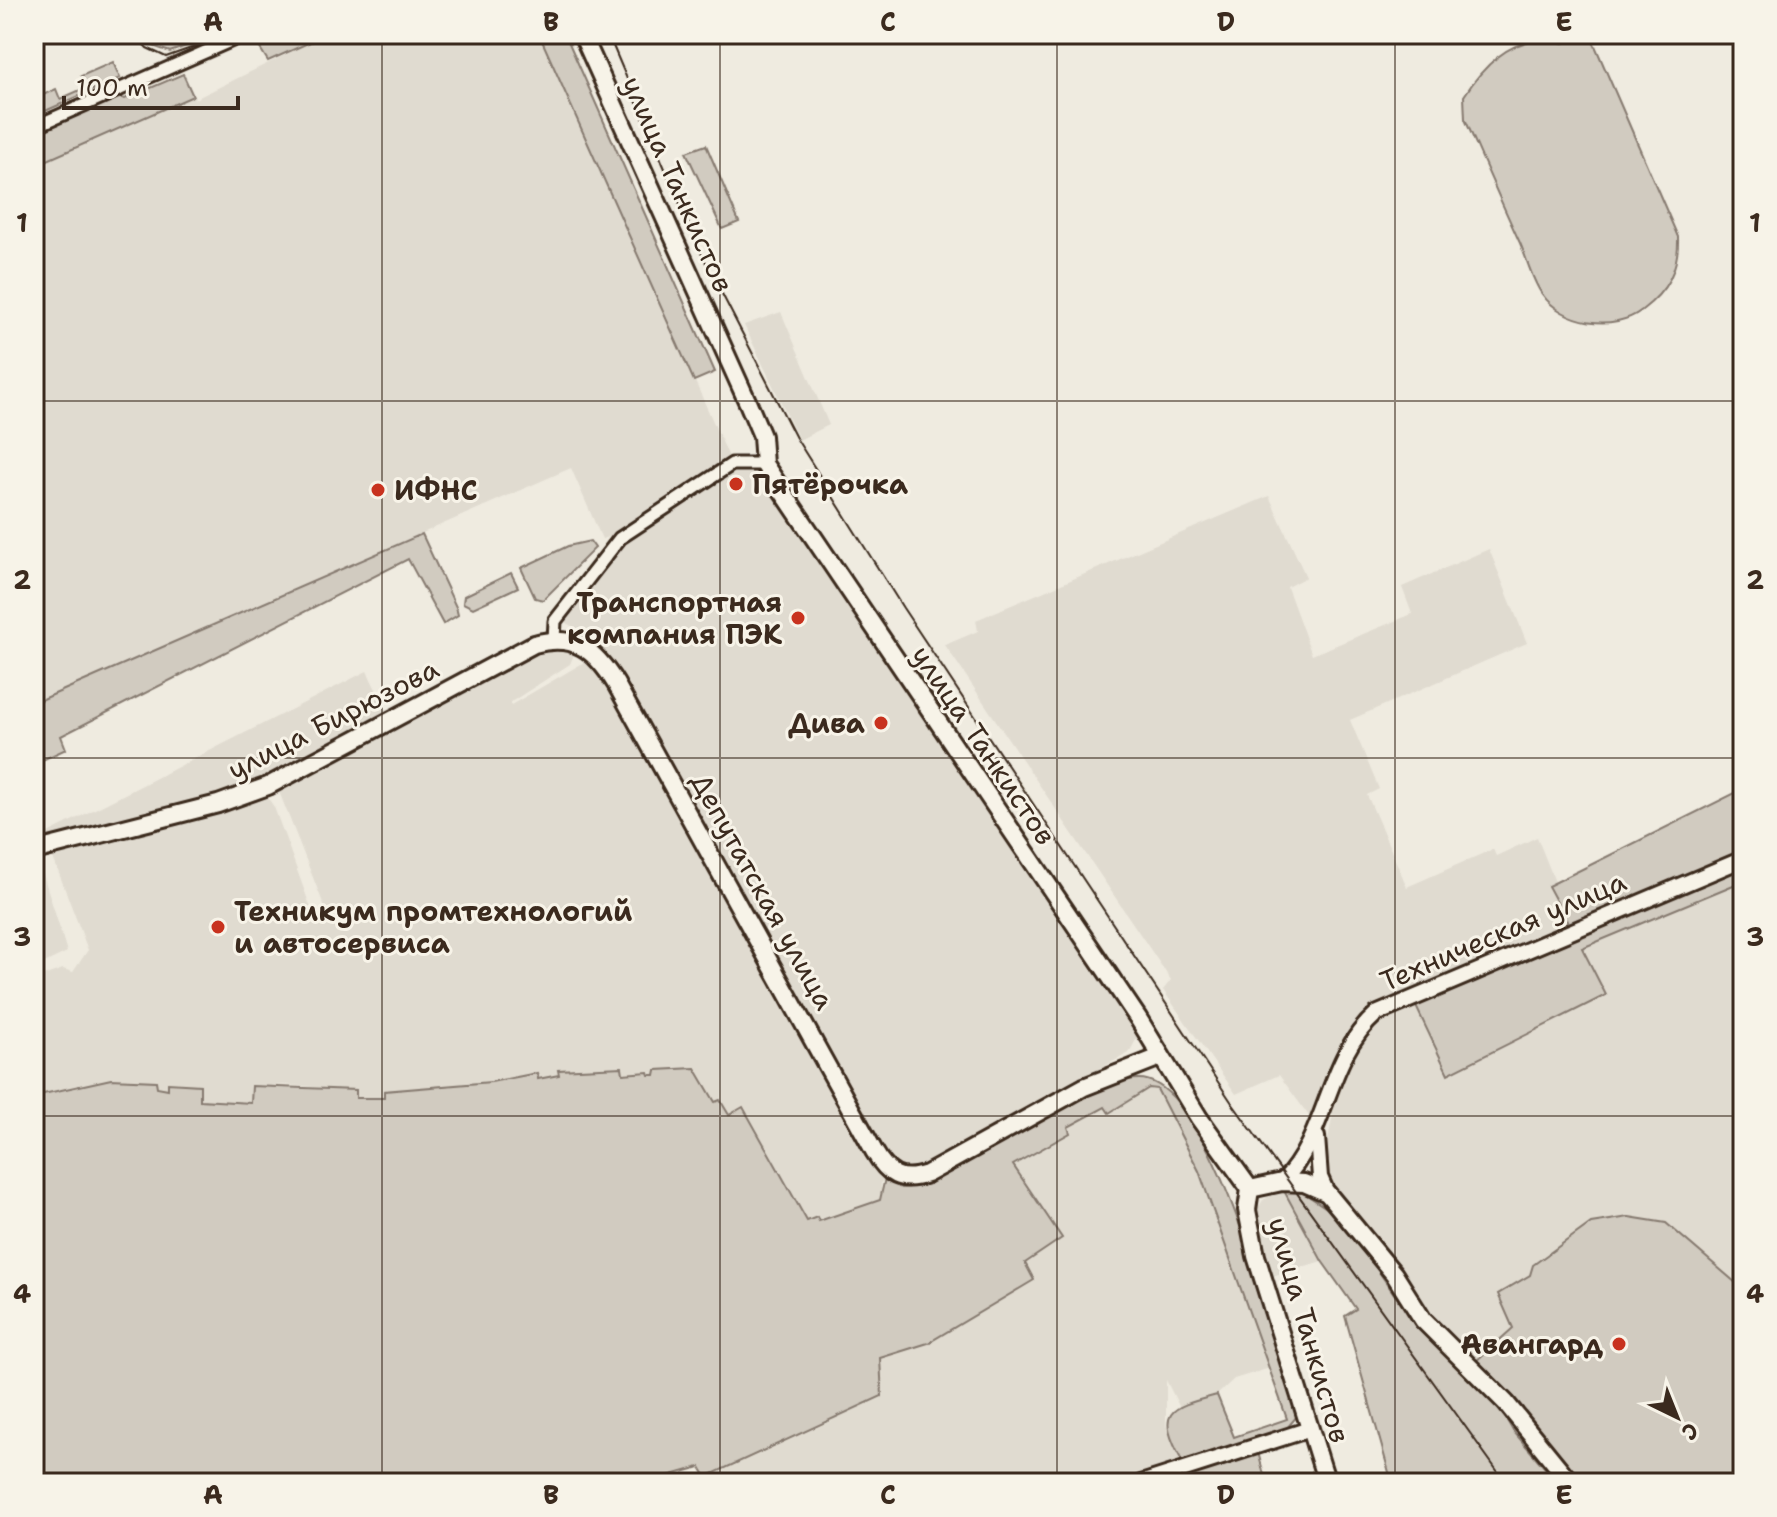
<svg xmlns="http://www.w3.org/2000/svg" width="1777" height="1517" font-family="'Shantell Sans',sans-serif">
<rect width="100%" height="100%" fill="#efebe0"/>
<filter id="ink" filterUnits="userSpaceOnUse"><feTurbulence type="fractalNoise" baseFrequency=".0125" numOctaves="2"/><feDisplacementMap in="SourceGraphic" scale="16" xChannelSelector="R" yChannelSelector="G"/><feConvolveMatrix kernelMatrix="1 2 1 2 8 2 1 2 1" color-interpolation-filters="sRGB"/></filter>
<g filter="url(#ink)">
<g fill="#e0dbd0">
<polygon points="328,34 539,34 729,457 617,534 602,539 571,468 34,703 34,166 193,96 195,99"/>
<polygon points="781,312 829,425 799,440 744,325"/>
<polygon points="736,468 757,472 770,484 1133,1022 1138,1036 1129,1053 917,1167 902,1169 888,1158 612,660 583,632 566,623 566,618 623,540"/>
<polygon points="1269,496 1306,577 1287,587 1312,655 1412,614 1402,587 1489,549 1527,643 1350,720 1379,789 1367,795 1407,887 1493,849 1496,856 1537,837 1555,882 1548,886 1569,925 1372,1009 1348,1034 1337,1053 1312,1120 1279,1075 1236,1094 1163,990 1171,980 945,645 978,631 976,620"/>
<polygon points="567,648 575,652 570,664 511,702 511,705 588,660 595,667 656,762 885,1178 881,1183 881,1200 819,1221 807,1221 743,1107 729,1115 715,1102 694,1068 656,1070 656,1075 648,1075 647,1072 623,1074 622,1068 558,1071 559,1075 549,1079 538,1079 536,1073 491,1082 384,1091 385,1098 355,1098 356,1090 285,1085 270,1086 251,1103 199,1100 200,1085 168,1083 169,1089 157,1087 156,1081 111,1079 34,1096 34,979 63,969 73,972 88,950 52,855 259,795 268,798 274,807 313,914 327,913 278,789 538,650"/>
<polygon points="367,671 388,714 312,756 216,797 58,838 40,837"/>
<polygon points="38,858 67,952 34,968 34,859"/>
<polygon points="1743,881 1743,1289 1666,1223 1591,1223 1533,1265 1530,1275 1499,1294 1513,1328 1476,1361 1431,1319 1341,1198 1330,1178 1325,1165 1326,1151 1335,1101 1348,1061 1378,1020 1414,1002 1449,1074 1606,994 1582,948"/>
<polygon points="1149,1088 1157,1090 1199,1171 1270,1368 1234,1379 1217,1395 1179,1406 1166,1380 1166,1425 1182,1461 1127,1483 695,1483 831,1421 880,1358 928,1343 1034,1280 1025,1263 1062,1237 1013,1165 1070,1133 1067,1127 1105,1107 1109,1113"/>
<polygon points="1283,1189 1322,1261 1269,1277 1257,1233 1258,1208 1263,1200"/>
</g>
<g fill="#d1cbc0" stroke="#867a6f" stroke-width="2">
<polygon points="138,34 216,34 217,35 170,52 150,45"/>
<polygon points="273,34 328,34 268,61 256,42"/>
<polygon points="539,34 565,34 715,372 694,381"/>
<path d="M 1584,34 L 1590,34 L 1678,237 C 1679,270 1667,291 1642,310 C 1614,332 1563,324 1542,294 C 1532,280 1527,259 1520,243 C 1501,202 1483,160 1465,119 L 1464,96 C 1487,60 1519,30 1564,43 Z"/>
<polygon points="113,62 120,78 34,116 34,99 56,89 60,99 85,88 81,76"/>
<polygon points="183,74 193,96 34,166 34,134 118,97 125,99"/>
<polygon points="706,145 739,222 722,229 686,152"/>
<polygon points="422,534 456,607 458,615 443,624 408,559 61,736 66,749 34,764 34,703"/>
<polygon points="590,541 595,548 543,600 535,598 521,568 568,546"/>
<polygon points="511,573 518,587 473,608 463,603 464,596"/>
<polygon points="1743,789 1743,852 1569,925 1548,886"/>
<polygon points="1743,865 1743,881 1582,948 1606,995 1448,1074 1414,1002"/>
<path d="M 622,1067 L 623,1074 L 648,1072 L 649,1075 L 655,1075 L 656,1070 L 695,1068 L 715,1102 L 720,1100 L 729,1115 L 743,1107 L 807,1221 L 817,1217 L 819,1221 L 880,1200 L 885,1178 L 901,1188 L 922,1186 C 971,1163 1093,1079 1139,1079 C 1203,1079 1259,1282 1275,1333 C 1282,1354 1300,1394 1298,1415 L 1287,1428 L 1182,1461 C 1155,1411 1169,1408 1217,1395 L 1234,1437 L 1287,1419 L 1199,1171 L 1157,1089 L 1149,1088 L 1109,1113 L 1105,1107 L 1068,1127 L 1070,1133 L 1013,1165 L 1062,1238 L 1025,1263 L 1034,1280 L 928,1343 L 880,1358 L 882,1396 L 706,1477 L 700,1467 L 643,1483 L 34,1483 L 34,1096 L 111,1079 L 156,1081 L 157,1087 L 168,1089 L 168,1083 L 200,1085 L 200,1100 L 251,1103 L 252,1086 L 356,1090 L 356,1098 L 384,1098 L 384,1091 L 491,1082 L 537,1073 L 538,1079 L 559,1075 L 558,1070 Z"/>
<polygon points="1296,1188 1328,1209 1351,1231 1399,1301 1498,1405 1513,1431 1558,1483 1392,1483 1345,1316 1356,1309 1322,1261 1283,1189"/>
<polygon points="1629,1217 1666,1223 1743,1289 1743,1483 1582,1483 1531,1419 1476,1361 1513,1328 1498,1294 1530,1275 1533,1265 1591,1223"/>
<polygon points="1258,1452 1266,1483 1165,1483"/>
</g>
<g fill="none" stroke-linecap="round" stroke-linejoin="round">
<defs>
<g id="minor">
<polyline points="34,127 246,34"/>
<polyline points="554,639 555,621 620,538 732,464 764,464"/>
</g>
<g id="tertiary">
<polyline points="1317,1137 1320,1177 1327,1193"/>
<path d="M 1282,1182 C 1329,1134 1325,1059 1376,1014 L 1743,859"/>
<polyline points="1141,1483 1310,1429"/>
</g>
<g id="secondary">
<polyline points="582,34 748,403 762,436 764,464 1138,1018 1199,1118 1250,1189 1247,1210 1256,1256 1327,1483"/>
<path d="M 34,851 L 218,804 L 268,786 L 534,644 C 575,633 595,650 616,684 L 874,1151 C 888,1175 900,1183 927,1174 L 1084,1087 L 1160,1057"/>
<polyline points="1250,1189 1282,1182 1304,1183 1327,1193 1394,1274 1423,1320 1506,1403 1571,1483"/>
</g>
</defs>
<use href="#minor" stroke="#3b2a1e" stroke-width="17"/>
<use href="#tertiary" stroke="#3b2a1e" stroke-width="20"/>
<use href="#secondary" stroke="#3b2a1e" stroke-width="22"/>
<use href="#minor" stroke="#f7f3e8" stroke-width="11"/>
<use href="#tertiary" stroke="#f7f3e8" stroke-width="14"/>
<use href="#secondary" stroke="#f7f3e8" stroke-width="16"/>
<g stroke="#3b2a1e" stroke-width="2">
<polyline points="134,34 147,48 166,57 230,34"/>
<polyline points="608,34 699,249 796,438 903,608 1232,1103 1506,1483"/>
</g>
</g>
</g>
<path fill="none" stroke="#3b2a1e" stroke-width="2" stroke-opacity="0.55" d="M 382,34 L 382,1483M 720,34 L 720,1483M 1057,34 L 1057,1483M 1395,34 L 1395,1483M 34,401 L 1743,401M 34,758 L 1743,758M 34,1116 L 1743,1116"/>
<g fill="#c8321e" stroke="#f7f3e8" stroke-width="3">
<circle cx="736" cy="484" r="8"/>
<circle cx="378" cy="490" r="8"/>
<circle cx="798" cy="618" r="8"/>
<circle cx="881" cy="723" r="8"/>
<circle cx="218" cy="927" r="8"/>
<circle cx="1619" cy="1344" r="8"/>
</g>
<g text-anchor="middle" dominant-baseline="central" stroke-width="6" stroke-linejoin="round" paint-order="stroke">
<g font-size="28" fill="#3b2a1e" stroke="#f7f3e8">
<text transform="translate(678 184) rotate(66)">улица Танкистов</text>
<text transform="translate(333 719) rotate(-27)">улица Бирюзова</text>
<text transform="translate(984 745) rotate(56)">улица Танкистов</text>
<text transform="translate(763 891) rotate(61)">Депутатская улица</text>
<text transform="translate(1503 931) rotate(-23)">Техническая улица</text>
<text transform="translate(1309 1330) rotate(74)">улица Танкистов</text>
</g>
<g font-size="28" font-weight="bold" fill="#3b2a1e" stroke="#f7f3e8" text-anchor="start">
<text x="752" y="484">Пятёрочка</text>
<text x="394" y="490">ИФНС</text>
<text x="782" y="602" text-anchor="end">Транспортная<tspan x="782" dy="32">компания ПЭК</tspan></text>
<text x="865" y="723" text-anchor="end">Дива</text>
<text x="234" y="911">Техникум промтехнологий<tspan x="234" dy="32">и автосервиса</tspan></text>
<text x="1603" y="1344" text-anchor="end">Авангард</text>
</g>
</g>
<rect width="1777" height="1517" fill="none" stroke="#f7f3e8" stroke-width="88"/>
<g transform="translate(1677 1417) rotate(137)" stroke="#f7f3e8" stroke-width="6" paint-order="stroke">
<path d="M0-6L14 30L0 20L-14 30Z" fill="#3b2a1e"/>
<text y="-12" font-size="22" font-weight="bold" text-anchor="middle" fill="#3b2a1e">С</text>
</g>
<path d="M64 96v12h174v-12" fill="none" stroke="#3b2a1e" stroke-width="4"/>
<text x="76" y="96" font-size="24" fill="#3b2a1e" stroke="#f7f3e8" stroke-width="6" paint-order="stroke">100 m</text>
<rect x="44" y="44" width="1689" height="1429" fill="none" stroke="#3b2a1e" stroke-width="3"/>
<g font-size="26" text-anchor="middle" font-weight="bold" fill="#3b2a1e">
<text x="213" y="31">A</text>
<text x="551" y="31">B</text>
<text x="888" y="31">C</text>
<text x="1226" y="31">D</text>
<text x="1564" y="31">E</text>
<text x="22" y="232">1</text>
<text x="1755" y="232">1</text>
<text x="22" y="589">2</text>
<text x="1755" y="589">2</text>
<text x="22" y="946">3</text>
<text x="1755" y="946">3</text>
<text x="22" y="1303">4</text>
<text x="1755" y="1303">4</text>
<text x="213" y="1504">A</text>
<text x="551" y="1504">B</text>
<text x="888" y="1504">C</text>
<text x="1226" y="1504">D</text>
<text x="1564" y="1504">E</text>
</g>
</svg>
